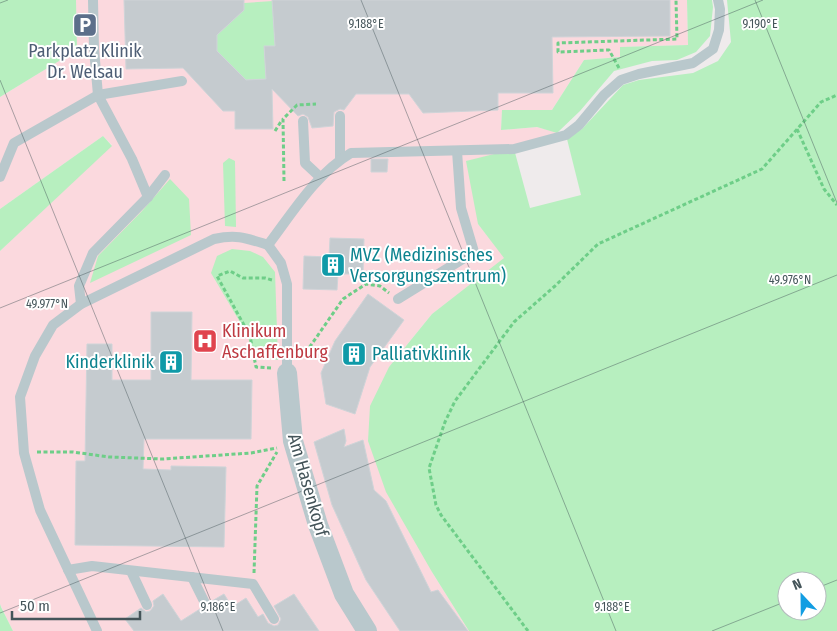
<svg xmlns="http://www.w3.org/2000/svg" width="837" height="631" font-family="'Fira Sans Condensed',sans-serif">
<rect width="100%" height="100%" fill="#efebec"/>
<polygon fill="#fbd9de" points="76,0 687,0 688,45 621,47 620,57 584,60 552,110 502,111 501,130 537,127 566,135 514,149 478,224 505,258 432,314 389,367 432,572 469,631 13,631 0,604 0,251 112,145 103,136 0,209 0,97 77,50"/>
<g fill="#b7efbf" fill-rule="evenodd">
<polygon points="0,0 76,0 77,50 0,97"/>
<polygon points="687,0 712,0 713,7 710,36 696,52 677,60 652,61 614,71 580,111 557,133 537,127 501,130 502,110 552,110 584,60 620,57 620,47 688,45"/>
<path d="M 727,0 L 837,0 L 837,631 L 469,631 L 432,572 L 386,492 L 368,441 L 370,406 L 389,367 L 432,314 L 504,258 L 478,224 L 466,161 L 514,149 L 530,208 L 581,195 L 566,135 L 582,129 L 623,85 L 639,80 L 693,73 L 718,61 L 731,42 ZM 787,581 L 817,581 L 817,611 L 787,611 Z"/>
<polygon points="273,1 275,46 264,46 266,79 246,80 217,51 217,35 244,10 244,3"/>
<polygon points="103,136 112,146 0,251 0,209"/>
<polygon points="229,158 235,161 236,227 225,226 223,163"/>
<polygon points="170,179 189,199 191,235 90,283 98,256 142,211"/>
<polygon points="232,249 250,251 263,257 275,272 278,360 254,356 247,334 211,273 217,256"/>
<polygon points="0,604 1,607 13,631 0,631"/>
</g>
<g fill="#c5cbcf" stroke="#cfd4d8">
<polygon points="124,0 244,0 244,10 217,35 217,51 246,80 266,79 264,46 275,46 272,0 670,0 670,36 552,37 553,93 498,93 498,110 423,113 409,94 356,94 344,110 340,109 334,112 333,126 312,128 308,117 303,114 298,116 272,89 273,129 235,129 235,111 223,111 183,68 126,69"/>
<polygon points="371,159 388,159 387,172 371,172"/>
<polygon points="330,238 364,239 363,274 338,274 337,290 303,289 304,256 329,257"/>
<polygon points="368,294 404,320 370,367 355,414 326,404 321,373 335,341"/>
<polygon points="151,312 192,312 191,380 252,380 251,439 144,439 143,469 171,470 171,466 226,467 224,547 75,545 76,461 85,461 87,344 112,344 112,380 151,380"/>
<polygon points="344,429 346,441 344,447 363,440 374,490 386,501 431,592 438,590 468,631 400,631 366,580 332,505 314,442"/>
<polygon points="163,594 181,621 200,609 205,612 209,611 213,606 212,601 224,594 232,607 246,598 258,617 263,614 268,623 274,626 278,625 281,619 274,606 294,594 319,631 134,631 125,619 141,608 146,612 150,611 154,606 153,601"/>
</g>
<g fill="none" stroke-linecap="round" stroke-linejoin="round">
<g stroke="#6ece88" stroke-width="3" stroke-dasharray="4 2.5" stroke-linecap="butt">
<polyline points="106,53 126,51"/>
<polyline points="619,68 609,50 558,52 558,43 677,39 676,0"/>
<polyline points="797,129 824,189 837,205"/>
<polyline points="275,131 282,120"/>
<polyline points="284,181 283,119 297,105 316,104"/>
<polyline points="300,356 309,348 343,299 366,284 380,286 389,293"/>
<polyline points="271,368 256,367 250,336 217,276 230,271 243,278 265,278 272,280"/>
<polyline points="37,452 73,452 109,457 163,459 251,453 277,448"/>
<polyline points="254,573 257,486 277,452"/>
<polyline points="528,631 441,515 436,505 429,468 445,422 455,401 514,322 555,286 598,244 762,169 821,102 837,95"/>
</g>
<g stroke="#b9c8cc" stroke-width="10">
<polyline points="93,0 94,49 98,95 132,159 148,197"/>
<polyline points="340,116 340,159"/>
<polyline points="303,121 305,163 320,177"/>
<polyline points="0,177 14,143 98,95 182,81"/>
<path d="M 268,245 C 293,212 316,174 351,153 L 514,149 L 566,135 L 579,125 L 604,95 L 621,80 L 639,74 L 693,63 L 713,49 L 719,30 L 720,9 L 718,0"/>
<polyline points="268,245 281,263 287,284 287,373"/>
<polyline points="398,299 474,252 461,208 457,151"/>
<polyline points="81,304 79,286 93,253 148,197 165,175"/>
<polyline points="68,570 92,566 253,584 274,619"/>
<polyline points="131,571 147,605"/>
<polyline points="192,577 206,605"/>
<path d="M 97,631 L 40,510 L 24,453 L 20,397 L 35,356 L 53,325 L 81,304 L 214,239 C 237,234 246,238 268,245"/>
</g>
<polyline stroke="#b9c8cc" stroke-width="20" points="287,373 293,441 318,525 344,594 367,631"/>
</g>
<path fill="none" stroke="#445459" stroke-width="1" stroke-opacity="0.45" d="M 361,0 L 616,631M 755,0 L 837,203M 0,3 L 8,0M 0,80 L 223,631M 0,308 L 763,0M 817,588 L 837,580M 0,613 L 837,275M 712,631 L 787,601"/>
<defs>
<symbol id="parking-square" viewBox="-11 -11 22 22"><rect x="-9" y="-9" width="18" height="18" rx="4" fill="#5c6f8a" stroke="#fff"/><path d="M-3.5-5.5H1a3.5 3.5 0 0 1 0 7H-1V5.5H-3.5ZM-1-3.4V-.6H.8a1.4 1.4 0 0 0 0-2.8Z" fill="#fff"/></symbol>
<symbol id="building-square" viewBox="-11 -11 22 22"><rect x="-9" y="-9" width="18" height="18" rx="4" fill="#0f9aa8" stroke="#fff"/><path d="M-4-6H4V6H1V3H-1V6H-4ZM-2.5-4.3h1.7v1.8h-1.7ZM.8-4.3h1.7v1.8H.8ZM-2.5-1h1.7V.8h-1.7ZM.8-1h1.7V.8H.8Z" fill="#fff"/></symbol>
<symbol id="hospital-square" viewBox="-11 -11 22 22"><rect x="-9" y="-9" width="18" height="18" rx="4" fill="#e0444e" stroke="#fff"/><path d="M-5-5h3v3.5h4V-5h3V5h-3V1.5h-4V5h-3Z" fill="#fff"/></symbol>
</defs>
<g fill-rule="evenodd">
<use href="#parking-square" x="71" y="11" width="28" height="28"/>
<use href="#building-square" x="319" y="251" width="28" height="28"/>
<use href="#hospital-square" x="191" y="327" width="28" height="28"/>
<use href="#building-square" x="340" y="340" width="28" height="28"/>
<use href="#building-square" x="157" y="348" width="28" height="28"/>
</g>
<g text-anchor="middle" dominant-baseline="central" stroke-width="4" stroke-linejoin="round" paint-order="stroke">
<g font-size="18" fill="#4e5e75" stroke="#fff">
<text x="85" y="51">Parkplatz Klinik<tspan x="85" dy="21">Dr. Welsau</tspan></text>
</g>
<g font-size="18" fill="#0d838f" stroke="#fff" text-anchor="start">
<text x="350" y="255">MVZ (Medizinisches<tspan x="350" dy="21">Versorgungszentrum)</tspan></text>
<text x="372" y="354">Palliativklinik</text>
<text x="154" y="362" text-anchor="end">Kinderklinik</text>
</g>
<g font-size="18" fill="#be3a42" stroke="#fff" text-anchor="start">
<text x="222" y="331">Klinikum<tspan x="222" dy="21">Aschaffenburg</tspan></text>
</g>
<g font-size="18" fill="#445459" stroke="#fff">
<text transform="translate(308 485) rotate(74)">Am Hasenkopf</text>
</g>
</g>
<g font-size="12" text-anchor="middle" fill="#445459" stroke="#fff" stroke-width="4" stroke-linejoin="round" paint-order="stroke">
<text x="366" y="28">9.188°E</text>
<text x="760" y="28">9.190°E</text>
<text x="790" y="284">49.976°N</text>
<text x="47" y="308">49.977°N</text>
<text x="218" y="611">9.186°E</text>
<text x="612" y="611">9.188°E</text>
</g>
<g transform="translate(802 596) rotate(338)"><circle r="24" fill="#ffffff" stroke="#b4bbbd"/>
<path d="M0-4L9 19L0 12L-9 19Z" fill="#129de2"/>
<text y="-8" font-size="14" font-weight="bold" text-anchor="middle" fill="#445459">N</text>
</g>
<path d="M12 611v8h128v-8" fill="none" stroke="#445459" stroke-width="2.5"/>
<text x="20" y="611" font-size="15" fill="#445459" stroke="#ffffff" stroke-width="4" paint-order="stroke">50 m</text>
</svg>
